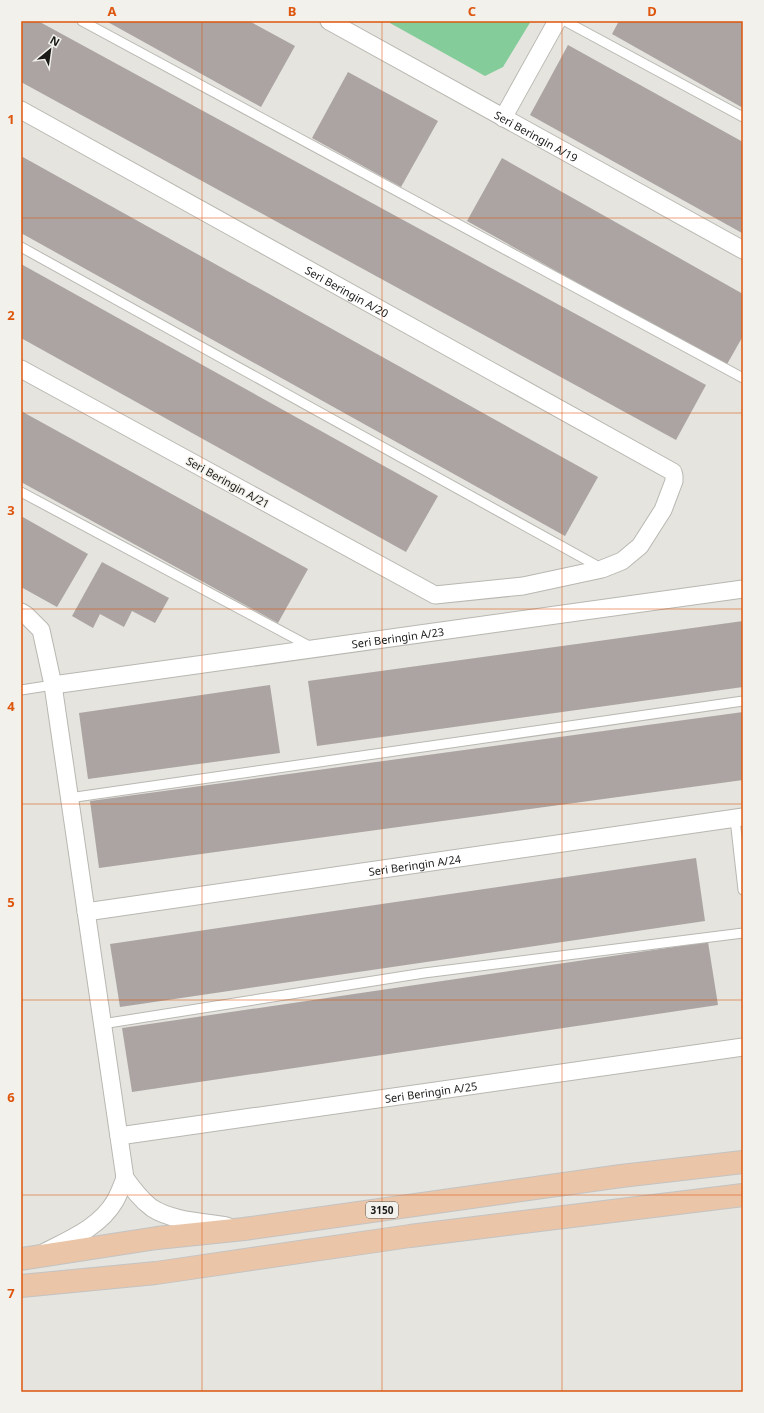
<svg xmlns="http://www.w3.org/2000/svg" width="764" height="1413" font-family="'Noto Sans',sans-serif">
<rect width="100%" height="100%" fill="#e5e4de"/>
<polygon fill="#84cc99" points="389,21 531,21 503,67 485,76 390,23"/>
<g fill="#aba4a3">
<polygon points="22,21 38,21 706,385 676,440 21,82"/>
<polygon points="106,21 249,21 295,46 261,107"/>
<polygon points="619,21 743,21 743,108 612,34"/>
<polygon points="568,45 743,142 742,233 530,115"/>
<polygon points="348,72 438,121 401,187 312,138"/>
<polygon points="21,156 598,477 565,536 21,233"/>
<polygon points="502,158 743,294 743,336 726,366 467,221"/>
<polygon points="21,264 438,496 406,552 21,338"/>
<polygon points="21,411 308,569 278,623 21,482"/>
<polygon points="21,516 88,554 57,607 21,587"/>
<polygon points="102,562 169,598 155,623 132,611 124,627 100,614 93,628 72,616"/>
<polygon points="743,621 743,687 317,746 308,681"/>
<polygon points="270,685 280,753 88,779 79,713"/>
<polygon points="743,712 743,780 99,868 90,801"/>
<polygon points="696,858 705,921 120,1007 110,944"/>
<polygon points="708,942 718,1005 132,1092 122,1028"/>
</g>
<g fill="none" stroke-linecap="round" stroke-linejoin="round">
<defs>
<g id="service">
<polyline points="82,21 743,378"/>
<polyline points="565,21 743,117"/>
<polyline points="21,247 601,568"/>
<polyline points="21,492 311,647"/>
<polyline points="21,690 53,685"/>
<polyline points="69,798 743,701"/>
<polyline points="735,819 743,890"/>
<polyline points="102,1024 424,973 743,933"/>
</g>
<g id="minor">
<path id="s1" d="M 329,21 L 743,250"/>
<path id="s2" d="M 21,110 L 673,472 L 674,476 L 674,481 L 663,510 L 640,546 L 622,561 L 602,569 L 523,586 L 435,595 L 21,369"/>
<polyline points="503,118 557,21"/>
<path d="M 21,612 L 26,615 L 41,630 L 53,685 L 125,1178 C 133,1189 141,1200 152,1208 C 172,1221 204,1222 227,1226"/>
<path id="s3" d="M 53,685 L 743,589"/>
<path id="s4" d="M 86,912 L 743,817"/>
<path id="s5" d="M 119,1136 L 743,1047"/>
<path d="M 45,1252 C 70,1239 100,1227 115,1201 C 119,1194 122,1186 125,1178"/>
</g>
<g id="primary">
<polyline points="21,1259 157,1238 244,1229 621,1176 743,1162"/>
<polyline points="21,1286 156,1273 410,1236 743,1195"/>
</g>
</defs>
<use href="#service" stroke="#b8b7b1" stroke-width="11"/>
<use href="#minor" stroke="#b8b7b1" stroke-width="19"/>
<use href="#primary" stroke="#c3c3c3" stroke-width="24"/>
<use href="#service" stroke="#fff" stroke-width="9"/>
<use href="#minor" stroke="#fff" stroke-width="17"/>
<use href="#primary" stroke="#ebc5a8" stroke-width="22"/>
</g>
<path fill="none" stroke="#de560d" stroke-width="1" stroke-opacity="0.55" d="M 202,21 L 202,1392M 382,21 L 382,1392M 562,21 L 562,1392M 21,218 L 743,218M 21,413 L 743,413M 21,609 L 743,609M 21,804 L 743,804M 21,1000 L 743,1000M 21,1195 L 743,1195"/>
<g text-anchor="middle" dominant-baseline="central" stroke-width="3" stroke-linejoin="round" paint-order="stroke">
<rect fill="#f2f1eb" stroke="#5a5a57" stroke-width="1" x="366" y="1202" width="32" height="16" rx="3"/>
<g font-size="10" font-weight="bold" fill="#191917">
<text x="382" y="1210">3150</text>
</g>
<g font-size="11" fill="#191917" stroke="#f2f1eb">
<text stroke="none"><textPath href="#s1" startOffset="237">Seri Beringin A/19</textPath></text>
<text stroke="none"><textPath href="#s2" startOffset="373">Seri Beringin A/20</textPath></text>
<text transform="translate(228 482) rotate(29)">Seri Beringin A/21</text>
<text stroke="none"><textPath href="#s3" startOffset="348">Seri Beringin A/23</textPath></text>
<text stroke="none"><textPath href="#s4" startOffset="332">Seri Beringin A/24</textPath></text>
<text stroke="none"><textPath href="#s5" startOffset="315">Seri Beringin A/25</textPath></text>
</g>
</g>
<rect width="764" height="1413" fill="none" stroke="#f2f1eb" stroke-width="44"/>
<g transform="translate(50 50) rotate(29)" stroke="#f2f1eb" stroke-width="3" paint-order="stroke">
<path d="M0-3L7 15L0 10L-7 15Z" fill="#191917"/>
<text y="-6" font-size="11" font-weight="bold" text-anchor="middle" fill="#191917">N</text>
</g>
<rect x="22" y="22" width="720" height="1369" fill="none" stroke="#de560d" stroke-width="1.5"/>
<g font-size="13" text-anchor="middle" font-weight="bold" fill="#de560d">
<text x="112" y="16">A</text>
<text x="292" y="16">B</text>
<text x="472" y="16">C</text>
<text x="652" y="16">D</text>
<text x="11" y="124">1</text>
<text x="11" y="320">2</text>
<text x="11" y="515">3</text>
<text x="11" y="711">4</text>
<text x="11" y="907">5</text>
<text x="11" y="1102">6</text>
<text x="11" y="1298">7</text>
</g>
</svg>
